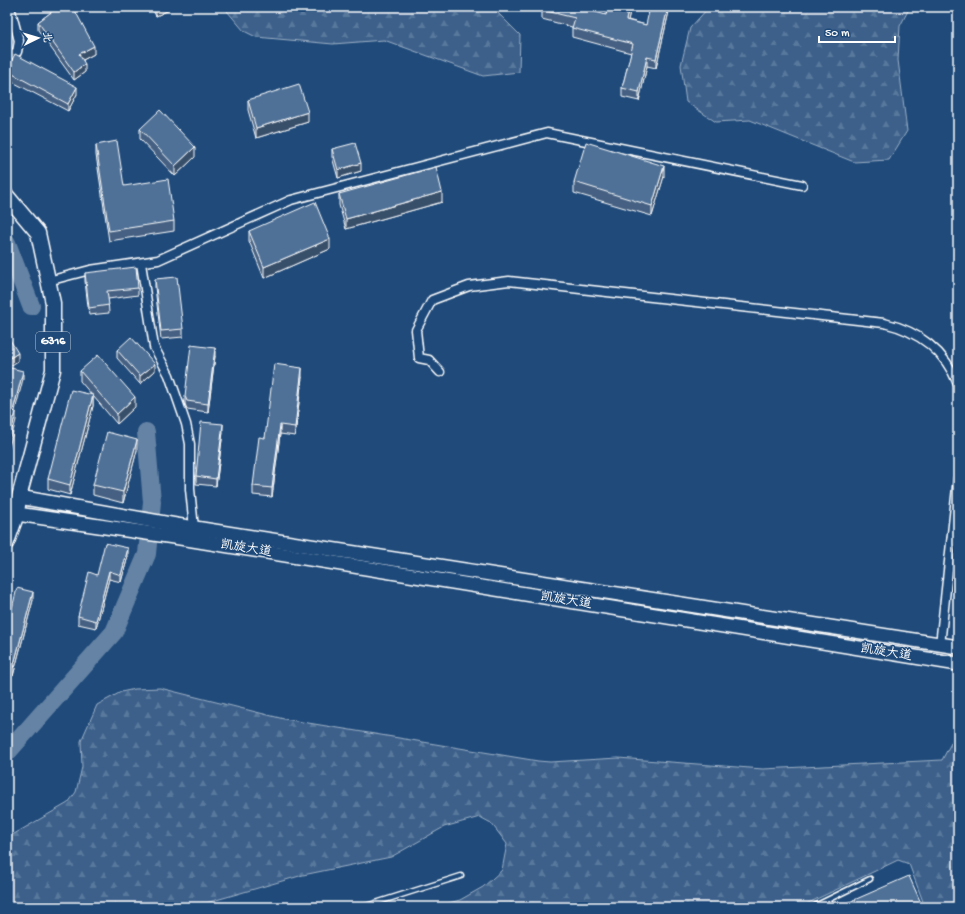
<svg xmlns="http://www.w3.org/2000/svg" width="965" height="914" font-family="'Gochi Hand','LXGW WenKai TC',sans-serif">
<defs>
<pattern id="forest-firs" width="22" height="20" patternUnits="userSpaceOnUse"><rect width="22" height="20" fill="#3c618b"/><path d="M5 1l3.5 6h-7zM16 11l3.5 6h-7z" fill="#59799c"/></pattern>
</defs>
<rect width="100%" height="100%" fill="#1f4a7a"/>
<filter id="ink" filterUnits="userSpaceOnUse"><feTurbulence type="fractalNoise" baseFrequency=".025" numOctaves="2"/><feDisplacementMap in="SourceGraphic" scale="8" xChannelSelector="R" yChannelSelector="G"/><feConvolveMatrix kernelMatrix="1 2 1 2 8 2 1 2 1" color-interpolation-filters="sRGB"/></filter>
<g filter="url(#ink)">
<g fill="url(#forest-firs)" stroke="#9eb0c5">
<polygon points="226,7 492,7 520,35 519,72 483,76 384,40 333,44 256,37 244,31 227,11"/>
<polygon points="709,7 910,7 900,26 898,60 907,131 889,160 854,162 750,120 716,122 686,102 681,65 690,28"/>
<polygon points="160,688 284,719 538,761 550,762 618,758 763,769 942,760 958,730 958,907 925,907 909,864 898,860 800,907 434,907 460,900 483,887 502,870 507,844 491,823 480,817 444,827 391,857 303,875 192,907 7,907 7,838 68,803 76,792 82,767 81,741 97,705 121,692 135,689"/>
</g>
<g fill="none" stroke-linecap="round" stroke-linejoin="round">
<g stroke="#6583a4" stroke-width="18">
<polyline points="7,243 31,306"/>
<polyline points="7,753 114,632 147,554 152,502 146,432"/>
</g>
<defs>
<g id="service">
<polyline points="363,907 461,876"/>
<polyline points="813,907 870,879"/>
</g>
<g id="minor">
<polyline points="7,56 17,52 19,41 10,7"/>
<polyline points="141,263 154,347 169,375 186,424 190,444 190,489 194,528"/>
<polyline points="48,281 90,270 158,260 291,200 547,133 802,185"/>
<path d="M 440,372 L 429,360 L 419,358 L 416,330 L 432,300 L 469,286 L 509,281 L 884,323 C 918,331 945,351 958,384"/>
<polyline points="940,645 958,478"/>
</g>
<g id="primary">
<polyline points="19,497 176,525 958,647"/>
<polyline points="17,514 174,537 958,664"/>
</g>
<polyline id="trunk" points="7,196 38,233 53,303 53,370 19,497 17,514 7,542"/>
</defs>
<use href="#service" stroke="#fff" stroke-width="7"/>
<use href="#minor" stroke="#fff" stroke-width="11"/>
<use href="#primary" stroke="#fff" stroke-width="16"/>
<use href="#trunk" stroke="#fff" stroke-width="17"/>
<use href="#service" stroke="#1f4a7a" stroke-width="4"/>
<use href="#minor" stroke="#1f4a7a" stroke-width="8"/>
<use href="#primary" stroke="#1f4a7a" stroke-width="13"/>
<use href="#trunk" stroke="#1f4a7a" stroke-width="14"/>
</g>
<g fill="#456182" stroke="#fff">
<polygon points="57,7 73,7 94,54 83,60 85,72 74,80 38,30 38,22 57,8"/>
<polygon points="151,7 169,7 169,10 156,16"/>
<polygon points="608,7 631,7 628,20 646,25 670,7 656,68 647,66 639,101 622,97 622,88 631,53 572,37 572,27 542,19 542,10 606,15"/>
<polygon points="7,69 77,94 68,111 7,79"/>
<polygon points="248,100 308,122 256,138 248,110"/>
<polygon points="140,129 195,157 175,176 140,139"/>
<polygon points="96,145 124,186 174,221 174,231 109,241 96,155"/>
<polygon points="332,149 361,171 338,178 332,157"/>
<polygon points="664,176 652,216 574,193 574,182"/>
<polygon points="339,194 442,202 346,229 339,205"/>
<polygon points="249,231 330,249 264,278 249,241"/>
<polygon points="85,273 138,288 138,295 108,299 109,313 89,315 85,281"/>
<polygon points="155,279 183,329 183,337 161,339 155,287"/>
<polygon points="117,350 155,371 140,384 117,358"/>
<polygon points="215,356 208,412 187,409 185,404 185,396"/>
<polygon points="80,371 135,407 117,424 93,396 93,406 70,495 48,489 48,479 92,395 80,381"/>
<polygon points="302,377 295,436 280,434 272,497 253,495 253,486 265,438"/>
<polygon points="223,432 216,486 196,484 196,476"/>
<polygon points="137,450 123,503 93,495 93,485"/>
<polygon points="128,556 121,582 109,579 96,628 78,624 78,616 97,575"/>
<polygon points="33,600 13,676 10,675 7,688 7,629"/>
</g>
<g fill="#384f6a" stroke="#fff">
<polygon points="159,7 169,7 169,10 156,16 156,8"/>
<polygon points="629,7 631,7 626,29 626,20"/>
<polygon points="668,7 670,7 656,68 656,59"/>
<polygon points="94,46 94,54 79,62 79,54"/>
<polygon points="647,57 647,66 639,101 639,92"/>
<polygon points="85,64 85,72 74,80 74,72"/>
<polygon points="77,87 77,94 68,111 68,104"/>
<polygon points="308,112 308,122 256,138 256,128"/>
<polygon points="195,147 195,157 175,176 175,166"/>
<polygon points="361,163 361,171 338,178 338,170"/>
<polygon points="664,166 664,176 652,216 652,206"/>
<polygon points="442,192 442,202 346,229 346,219"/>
<polygon points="330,239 330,249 264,278 264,267"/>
<polygon points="215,348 215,356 208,412 208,404"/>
<polygon points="18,353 18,361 7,368 7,360"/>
<polygon points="155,364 155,371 140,384 140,376"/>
<polygon points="302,368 302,377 295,436 295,427"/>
<polygon points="23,371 23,379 13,419 13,411"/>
<polygon points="93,395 93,406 70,495 70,485"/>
<polygon points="135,397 135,407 117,424 117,414"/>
<polygon points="16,412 16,420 7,455 7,447"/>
<polygon points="223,424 223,432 216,486 216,479"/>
<polygon points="280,425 280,434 272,497 272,488"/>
<polygon points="137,440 137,450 123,503 123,492"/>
<polygon points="128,548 128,556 121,582 121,575"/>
<polygon points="109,571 109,579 96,628 96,621"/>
<polygon points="33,592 33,600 13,676 13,668"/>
<polygon points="10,667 10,675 7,688 7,680"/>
<polygon points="921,903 921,907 911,907"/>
</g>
<g fill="#507197" stroke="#fff">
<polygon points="58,7 73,7 94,46 79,54 85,64 74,72 38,22"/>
<polygon points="543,7 578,7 606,15 608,7 629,7 626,20 646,25 650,7 668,7 656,59 647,57 639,92 622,88 633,44 572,28 575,18 542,10"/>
<polygon points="15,54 77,87 68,104 7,71 7,69"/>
<polygon points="299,84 308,112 256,128 248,100"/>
<polygon points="160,110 195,147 175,166 140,129"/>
<polygon points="117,141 124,186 168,179 174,221 109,231 96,145"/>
<polygon points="586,142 664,166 652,206 574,182"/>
<polygon points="355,143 361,163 338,170 332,149"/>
<polygon points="436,167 442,192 346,219 339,194"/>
<polygon points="315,202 330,239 264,267 249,231"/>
<polygon points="136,267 138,288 107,291 109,305 89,308 85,273"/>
<polygon points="177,277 183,329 161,331 155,279"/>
<polygon points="7,335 18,353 7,360"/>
<polygon points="131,337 155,364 140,376 117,350"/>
<polygon points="191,345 215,348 208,404 187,401 185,396"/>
<polygon points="98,355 135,397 117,414 80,371"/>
<polygon points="274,364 302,368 295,427 280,425 272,488 253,486 259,437 265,438"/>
<polygon points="7,367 23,371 13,411 16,412 7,447"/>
<polygon points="71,390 93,395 70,485 48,479"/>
<polygon points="201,422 223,424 216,479 196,476"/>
<polygon points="107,432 137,440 123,492 93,485"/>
<polygon points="105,543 128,548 121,575 109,571 96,621 78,616 89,572 97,575"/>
<polygon points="17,588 33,592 13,668 10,667 7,680 7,629"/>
<polygon points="909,876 921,903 911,907 838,907"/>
</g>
</g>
<g text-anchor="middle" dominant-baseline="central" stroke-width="3" stroke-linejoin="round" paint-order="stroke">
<rect fill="#1f4a7a" stroke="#bcc9d7" stroke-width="1" x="36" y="332" width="34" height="20" rx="3"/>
<g font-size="12" font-weight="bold" fill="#fff">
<text x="53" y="342">G316</text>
</g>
<g font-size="13" fill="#fff" stroke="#1f4a7a">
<text transform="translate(246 549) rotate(9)">凯旋大道</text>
<text transform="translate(566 601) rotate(9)">凯旋大道</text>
<text transform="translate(886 653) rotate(9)">凯旋大道</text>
</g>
</g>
<rect width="965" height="914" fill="none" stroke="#1f4a7a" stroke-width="24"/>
<rect x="12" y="12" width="941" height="890" fill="none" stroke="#fff" stroke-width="1.5" filter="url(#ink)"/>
<g transform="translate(38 38) rotate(85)" stroke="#1f4a7a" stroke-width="3" paint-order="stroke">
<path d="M0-3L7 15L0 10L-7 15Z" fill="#ffffff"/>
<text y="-6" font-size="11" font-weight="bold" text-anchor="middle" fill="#ffffff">北</text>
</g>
<path d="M819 36v6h76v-6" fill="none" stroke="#ffffff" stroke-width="2"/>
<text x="825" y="36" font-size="12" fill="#ffffff" stroke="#1f4a7a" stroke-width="3" paint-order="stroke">50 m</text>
</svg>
